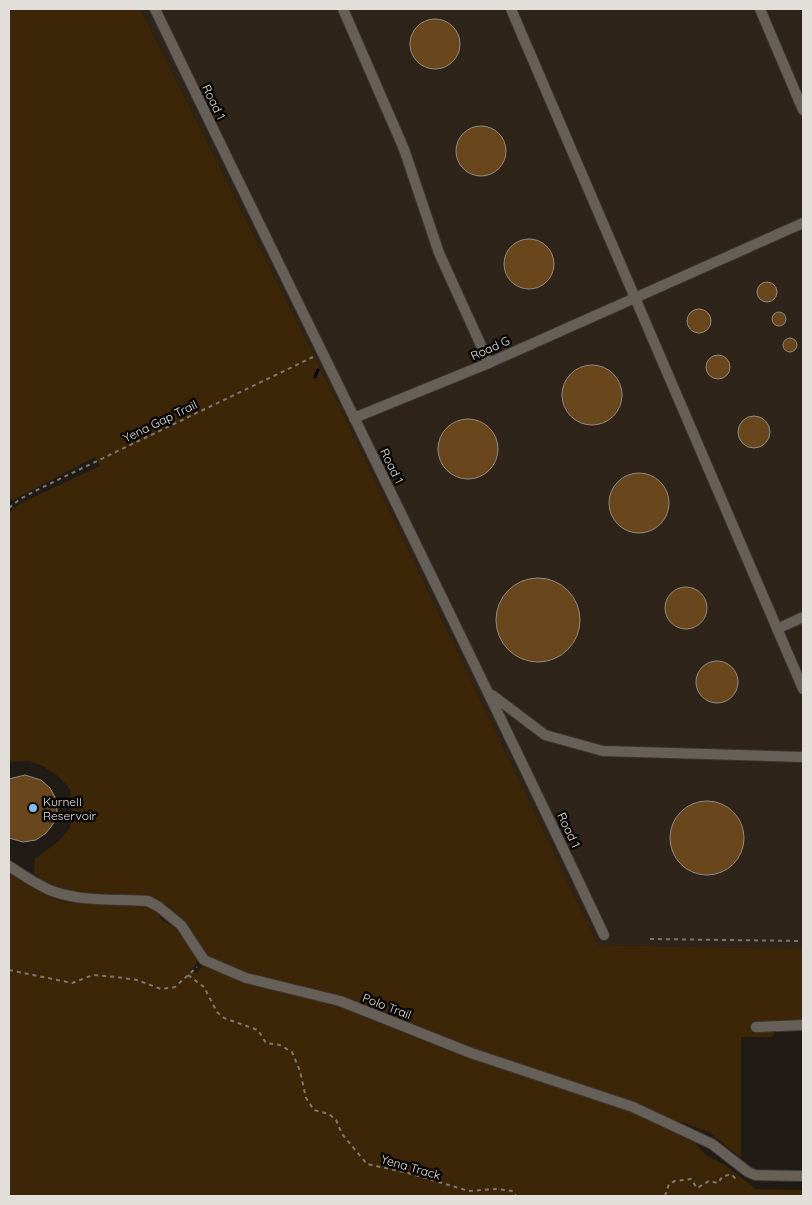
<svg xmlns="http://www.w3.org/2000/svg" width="812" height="1205" font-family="Quicksand,sans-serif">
<rect width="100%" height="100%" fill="#211b16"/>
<polygon fill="#2e2419" points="140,9 803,9 803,949 598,945 343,414"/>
<g fill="#3d2507">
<polygon points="9,9 140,9 343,414 598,945 803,949 803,1021 778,1021 773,1037 741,1037 741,1158 709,1132 475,1050 377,1009 305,988 269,980 213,961 202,952 182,918 168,906 155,900 58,891 34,873 35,859 61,839 70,827 72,809 70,789 59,777 43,766 29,761 9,762 9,512 23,502 100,466 95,457 9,502"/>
<path d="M 9,872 C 26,880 45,898 65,902 C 91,907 130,896 153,908 C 159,911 160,920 165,922 C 182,930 187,942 197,958 L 196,964 L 190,971 L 196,973 L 205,964 L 270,989 L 338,1006 L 629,1108 L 695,1143 L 707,1156 L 725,1165 L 756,1189 L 803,1190 L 803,1196 L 9,1196 Z"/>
</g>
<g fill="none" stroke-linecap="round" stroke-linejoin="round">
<polyline stroke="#00061d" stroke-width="3" points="315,377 318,370"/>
</g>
<g fill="#69461c" stroke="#928b84">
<circle cx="435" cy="44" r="25"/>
<circle cx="481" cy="151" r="25"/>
<circle cx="529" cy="264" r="25"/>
<circle cx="767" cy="292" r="10"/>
<circle cx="699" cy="321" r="12"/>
<circle cx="779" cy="319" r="7"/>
<circle cx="790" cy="345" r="7"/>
<circle cx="718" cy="367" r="12"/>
<circle cx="592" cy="395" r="30"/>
<circle cx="754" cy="432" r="16"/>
<circle cx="468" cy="449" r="30"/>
<circle cx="639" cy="503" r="30"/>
<circle cx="538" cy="620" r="42"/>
<circle cx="686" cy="608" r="21"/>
<circle cx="717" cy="682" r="21"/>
<polygon points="25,775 41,780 50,788 56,799 57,811 54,823 46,833 36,840 23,842 9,838 9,779"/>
<circle cx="707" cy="838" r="37"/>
</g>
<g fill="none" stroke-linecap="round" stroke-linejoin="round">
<defs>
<g id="minor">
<path d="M 155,9 C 304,318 458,625 604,935"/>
<polyline points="343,9 404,149 439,253 489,363"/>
<polyline points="511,9 803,689"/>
<polyline points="760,9 803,110"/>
<polyline points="354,418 489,363 803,223"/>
<polyline points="777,629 803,617"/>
<polyline points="492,695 545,735 603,751 803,757"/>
<path d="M 9,866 C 23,875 37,885 52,891 C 82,902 117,899 148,901 L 159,907 L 181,925 L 204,960 L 246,978 L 340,1001 L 471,1053 L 633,1107 L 712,1144 L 748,1172 L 755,1175 L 803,1176"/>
<polyline points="756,1027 803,1025"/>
</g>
</defs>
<use href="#minor" stroke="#3a3632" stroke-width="12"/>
<g stroke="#7d7873" stroke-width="2" stroke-dasharray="4 4" stroke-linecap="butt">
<polyline points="9,508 20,499 41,488 313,357"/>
<polyline points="650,939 803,941"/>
<polyline points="9,970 72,983 93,975 116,977 137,980 161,989 175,987 197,967"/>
<polyline points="188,975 204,987 217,1012 224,1018 258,1030 266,1043 280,1045 292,1052 300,1071 306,1098 314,1110 329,1114 336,1120 342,1134 367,1164 408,1173 469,1191 496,1189 512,1191 516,1196"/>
<polyline points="665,1196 669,1184 675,1181 691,1179 697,1188 709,1181 718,1183 722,1177 731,1174 735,1178 737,1177"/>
</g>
<use href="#minor" stroke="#676059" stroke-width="10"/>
</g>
<circle fill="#81bdfa" stroke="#090705" stroke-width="2" cx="33" cy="808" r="5"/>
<g text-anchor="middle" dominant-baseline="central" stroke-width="5" stroke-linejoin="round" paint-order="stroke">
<g font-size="12" fill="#e2deda" stroke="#090705">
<text transform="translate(214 102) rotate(64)">Road 1</text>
<text transform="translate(490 348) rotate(-24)">Road G</text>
<text transform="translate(160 421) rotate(-26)">Yena Gap Trail</text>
<text transform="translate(392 466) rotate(64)">Road 1</text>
<text transform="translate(569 830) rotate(65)">Road 1</text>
<text transform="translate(387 1006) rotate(21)">Polo Trail</text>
<text transform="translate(411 1167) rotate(16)">Yena Track</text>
</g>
<g font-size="12" fill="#e2deda" stroke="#090705" text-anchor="start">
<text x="43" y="801">Kurnell<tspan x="43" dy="14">Reservoir</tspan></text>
</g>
</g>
<rect width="812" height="1205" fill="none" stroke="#e2deda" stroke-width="20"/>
</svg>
